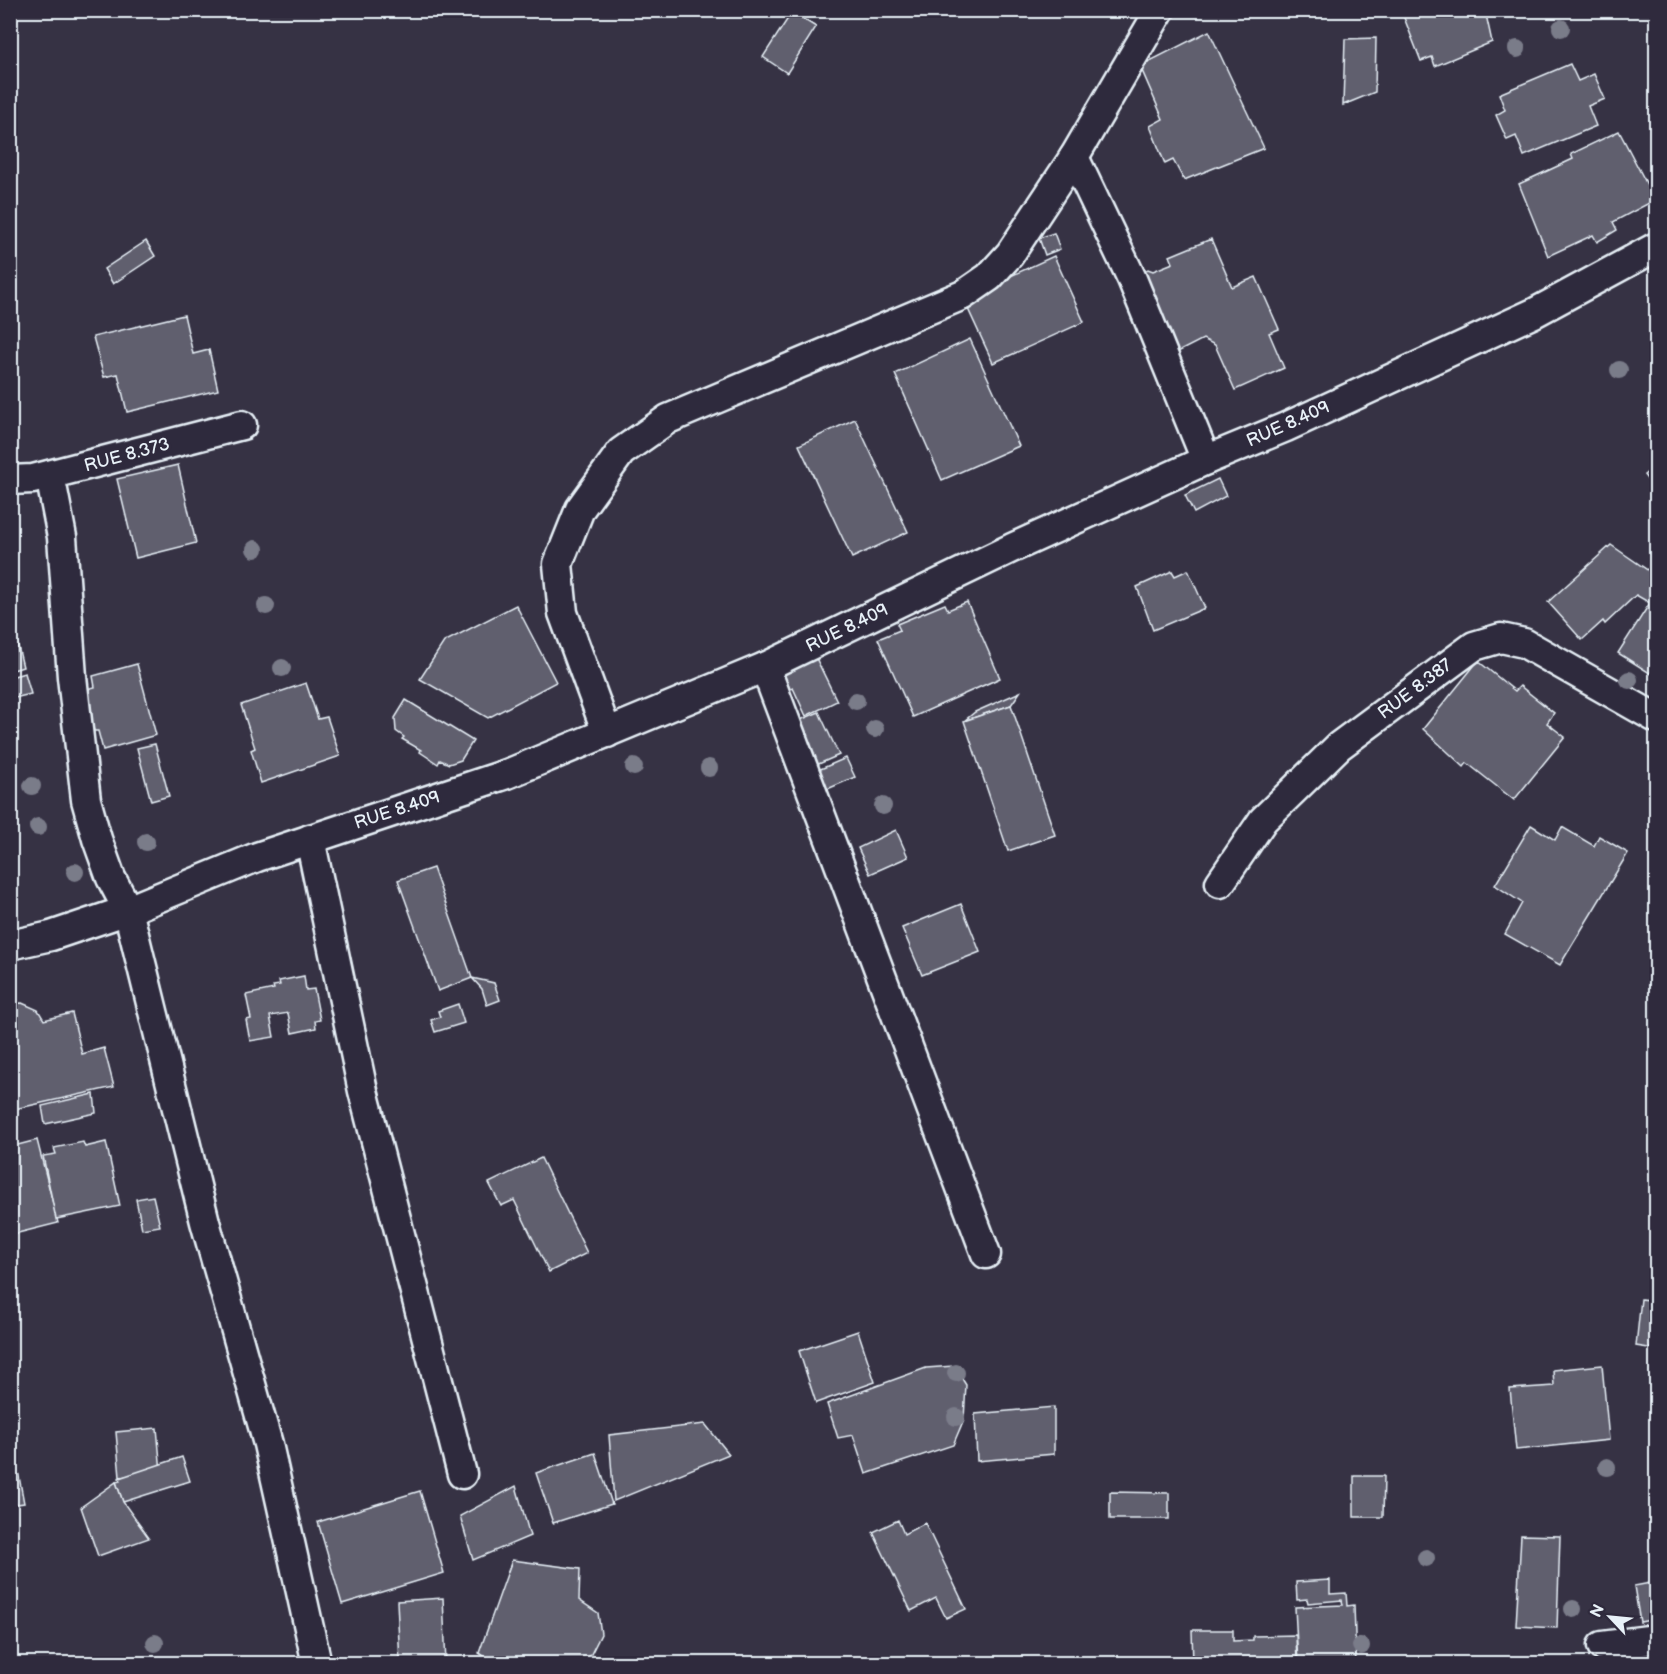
<svg xmlns="http://www.w3.org/2000/svg" width="1667" height="1674" font-family="'Balsamiq Sans',sans-serif">
<rect width="100%" height="100%" fill="#363244"/>
<filter id="ink" filterUnits="userSpaceOnUse"><feTurbulence type="fractalNoise" baseFrequency=".0167" numOctaves="2"/><feDisplacementMap in="SourceGraphic" scale="12" xChannelSelector="R" yChannelSelector="G"/><feConvolveMatrix kernelMatrix="1 2 1 2 8 2 1 2 1" color-interpolation-filters="sRGB"/></filter>
<g filter="url(#ink)">
<g fill="#605e6e" stroke="#e8f1f8" stroke-width="1.5">
<polygon points="1401,10 1485,10 1492,42 1435,66 1432,57 1421,61"/>
<polygon points="792,12 816,27 787,73 763,57"/>
<polygon points="1209,31 1264,148 1184,180 1173,160 1165,164 1150,126 1163,119 1140,66"/>
<polygon points="1376,38 1375,92 1343,105 1345,39"/>
<polygon points="1570,64 1578,81 1594,74 1605,99 1588,106 1596,126 1524,156 1516,136 1507,140 1496,115 1505,110 1499,94"/>
<polygon points="1619,131 1655,200 1613,222 1617,230 1597,242 1593,235 1548,256 1519,184 1573,159 1571,154"/>
<polygon points="1054,233 1060,249 1045,255 1039,238"/>
<polygon points="1211,239 1232,287 1256,277 1279,329 1269,333 1284,368 1235,390 1215,345 1203,339 1170,356 1127,283 1148,269 1153,271 1173,263 1170,256"/>
<polygon points="146,241 155,256 113,284 104,269"/>
<polygon points="1054,256 1084,322 993,363 963,298"/>
<polygon points="184,315 193,354 209,350 218,390 127,412 118,374 104,377 93,337"/>
<polygon points="970,339 1019,446 942,480 895,374"/>
<polygon points="855,419 908,532 852,558 799,445"/>
<polygon points="178,465 196,543 136,558 117,479"/>
<polygon points="1656,465 1656,491 1644,475"/>
<polygon points="1218,479 1226,496 1194,513 1185,495"/>
<polygon points="1611,545 1656,576 1656,677 1618,653 1650,603 1636,595 1605,624 1603,621 1582,640 1548,602"/>
<polygon points="1188,570 1205,608 1153,630 1137,587 1172,571 1175,576"/>
<polygon points="967,602 1000,678 913,717 878,639 900,630 897,624 945,604 948,610"/>
<polygon points="516,605 556,682 488,718 420,679 444,642"/>
<polygon points="10,630 14,630 23,667 10,671"/>
<polygon points="812,650 837,701 806,716 793,688 781,693 777,690 791,658"/>
<polygon points="1478,661 1515,691 1520,686 1554,713 1547,723 1565,737 1514,800 1467,763 1464,767 1423,729"/>
<polygon points="137,664 156,735 103,750 98,731 94,731 82,690 95,687 93,676"/>
<polygon points="25,673 31,694 10,699 10,677"/>
<polygon points="306,683 318,719 327,717 340,756 261,783 251,750 255,748 241,705"/>
<polygon points="1020,692 1011,705 964,721 975,712"/>
<polygon points="406,700 473,741 461,760 449,764 440,760 438,764 420,752 421,750 402,739 404,737 396,731 395,718"/>
<polygon points="1011,705 1055,835 1008,851 964,721"/>
<polygon points="819,712 839,755 812,767 798,721"/>
<polygon points="155,744 169,796 151,801 137,748"/>
<polygon points="846,758 855,777 823,791 816,771"/>
<polygon points="1531,825 1555,840 1562,827 1594,846 1599,836 1628,853 1560,965 1505,934 1522,903 1495,885"/>
<polygon points="896,830 908,857 870,874 858,848"/>
<polygon points="433,868 472,978 438,991 398,880"/>
<polygon points="961,904 980,952 922,975 902,928"/>
<polygon points="304,976 306,990 314,989 320,1020 315,1021 316,1028 292,1033 288,1013 270,1016 274,1037 250,1041 246,1020 251,1019 246,995 274,989 273,986 280,985 279,981"/>
<polygon points="472,978 494,983 500,1000 487,1005 482,989"/>
<polygon points="22,1003 38,1010 44,1020 72,1013 82,1054 104,1048 114,1087 10,1110 10,1004"/>
<polygon points="458,1004 464,1023 435,1032 431,1020 440,1017 438,1011"/>
<polygon points="94,1094 96,1113 45,1124 42,1106"/>
<polygon points="37,1140 58,1223 10,1235 10,1147"/>
<polygon points="83,1142 85,1147 106,1142 120,1206 56,1219 43,1156 56,1154 54,1148"/>
<polygon points="541,1158 587,1253 549,1272 514,1200 501,1206 489,1183"/>
<polygon points="153,1196 160,1226 142,1229 136,1199"/>
<polygon points="1641,1299 1656,1301 1655,1349 1636,1346"/>
<polygon points="858,1331 875,1382 816,1403 799,1351"/>
<polygon points="1602,1365 1609,1440 1516,1450 1510,1389 1554,1386 1553,1370"/>
<polygon points="954,1366 966,1385 964,1419 953,1445 866,1474 853,1435 838,1438 827,1404 926,1368"/>
<polygon points="1054,1407 1054,1454 977,1461 975,1414"/>
<polygon points="705,1424 729,1454 614,1501 609,1435"/>
<polygon points="157,1428 161,1472 120,1477 116,1432"/>
<polygon points="14,1450 24,1503 10,1505 10,1451"/>
<polygon points="595,1453 612,1504 553,1523 536,1473"/>
<polygon points="182,1457 190,1481 123,1502 116,1482 120,1481 119,1478"/>
<polygon points="1354,1476 1384,1476 1383,1517 1354,1517"/>
<polygon points="116,1482 123,1502 149,1538 98,1556 81,1507"/>
<polygon points="516,1486 530,1536 473,1560 460,1516"/>
<polygon points="420,1491 444,1573 342,1604 318,1522"/>
<polygon points="1110,1492 1169,1493 1169,1519 1110,1519"/>
<polygon points="898,1520 904,1534 925,1523 966,1609 946,1618 936,1598 911,1611 873,1532"/>
<polygon points="1521,1535 1560,1536 1557,1628 1516,1626"/>
<polygon points="512,1560 580,1569 579,1600 598,1613 601,1634 586,1664 494,1664 479,1653"/>
<polygon points="1330,1580 1330,1594 1346,1593 1347,1606 1354,1605 1356,1664 1298,1664 1295,1607 1343,1605 1342,1600 1308,1603 1307,1599 1297,1600 1296,1582"/>
<polygon points="1656,1582 1656,1619 1640,1622 1634,1586"/>
<polygon points="443,1598 446,1664 400,1664 397,1601"/>
<polygon points="1192,1630 1233,1630 1233,1641 1253,1640 1253,1636 1296,1635 1297,1664 1193,1664"/>
</g>
<g fill="none" stroke-linecap="round" stroke-linejoin="round">
<defs>
<g id="minor">
<polyline points="1074,157 1132,279 1206,460"/>
<polyline points="50,475 62,537 72,677 86,800 97,839 111,878 128,910 205,1222 268,1444 317,1664"/>
<polyline points="10,480 33,479 242,425"/>
<polyline points="765,667 986,1254"/>
<polyline points="607,733 563,613 558,564 580,509 621,452 668,419 963,295 989,277 1010,254 1074,157 1160,10"/>
<polyline points="310,839 363,1091 462,1474"/>
<polyline points="1220,883 1263,820 1339,746 1474,646 1501,638 1524,643 1656,718"/>
<polyline points="10,945 51,936 128,910 257,857 507,774 765,667 1012,548 1206,460 1286,427 1534,313 1656,247"/>
<polyline points="1602,1646 1656,1639"/>
</g>
</defs>
<use href="#minor" stroke="#e8f1f8" stroke-width="33"/>
<use href="#minor" stroke="#2f2a3d" stroke-width="28"/>
</g>
<g fill="#7a7b89">
<circle cx="1561" cy="28" r="9"/>
<circle cx="1517" cy="49" r="9"/>
<circle cx="1619" cy="370" r="9"/>
<circle cx="255" cy="549" r="9"/>
<circle cx="266" cy="606" r="9"/>
<circle cx="282" cy="668" r="9"/>
<circle cx="1629" cy="680" r="9"/>
<circle cx="856" cy="701" r="9"/>
<circle cx="875" cy="729" r="9"/>
<circle cx="634" cy="767" r="9"/>
<circle cx="709" cy="768" r="9"/>
<circle cx="32" cy="786" r="9"/>
<circle cx="883" cy="806" r="9"/>
<circle cx="38" cy="827" r="9"/>
<circle cx="146" cy="842" r="9"/>
<circle cx="75" cy="872" r="9"/>
<circle cx="956" cy="1373" r="9"/>
<circle cx="956" cy="1417" r="9"/>
<circle cx="1607" cy="1467" r="9"/>
<circle cx="1426" cy="1558" r="9"/>
<circle cx="1573" cy="1609" r="9"/>
<circle cx="155" cy="1643" r="9"/>
<circle cx="1361" cy="1646" r="9"/>
</g>
</g>
<g text-anchor="middle" dominant-baseline="central" stroke-width="5" stroke-linejoin="round" paint-order="stroke">
<g font-size="18" fill="#e8f1f8" stroke="#2f2a3d">
<text transform="translate(1288 424) rotate(-24)">RUE 8.409</text>
<text transform="translate(127 455) rotate(-15)">RUE 8.373</text>
<text transform="translate(847 628) rotate(-26)">RUE 8.409</text>
<text transform="translate(1415 689) rotate(-37)">RUE 8.387</text>
<text transform="translate(397 810) rotate(-18)">RUE 8.409</text>
</g>
</g>
<rect width="1667" height="1674" fill="none" stroke="#2f2a3d" stroke-width="36"/>
<rect x="18" y="18" width="1631" height="1638" fill="none" stroke="#e8f1f8" stroke-width="2" filter="url(#ink)"/>
<g transform="translate(1610 1617) rotate(296)" stroke="#2f2a3d" stroke-width="4.5" paint-order="stroke">
<path d="M0-4.5L10 22L0 15L-10 22Z" fill="#e8f1f8"/>
<text y="-9" font-size="16" font-weight="bold" text-anchor="middle" fill="#e8f1f8">N</text>
</g>
</svg>
